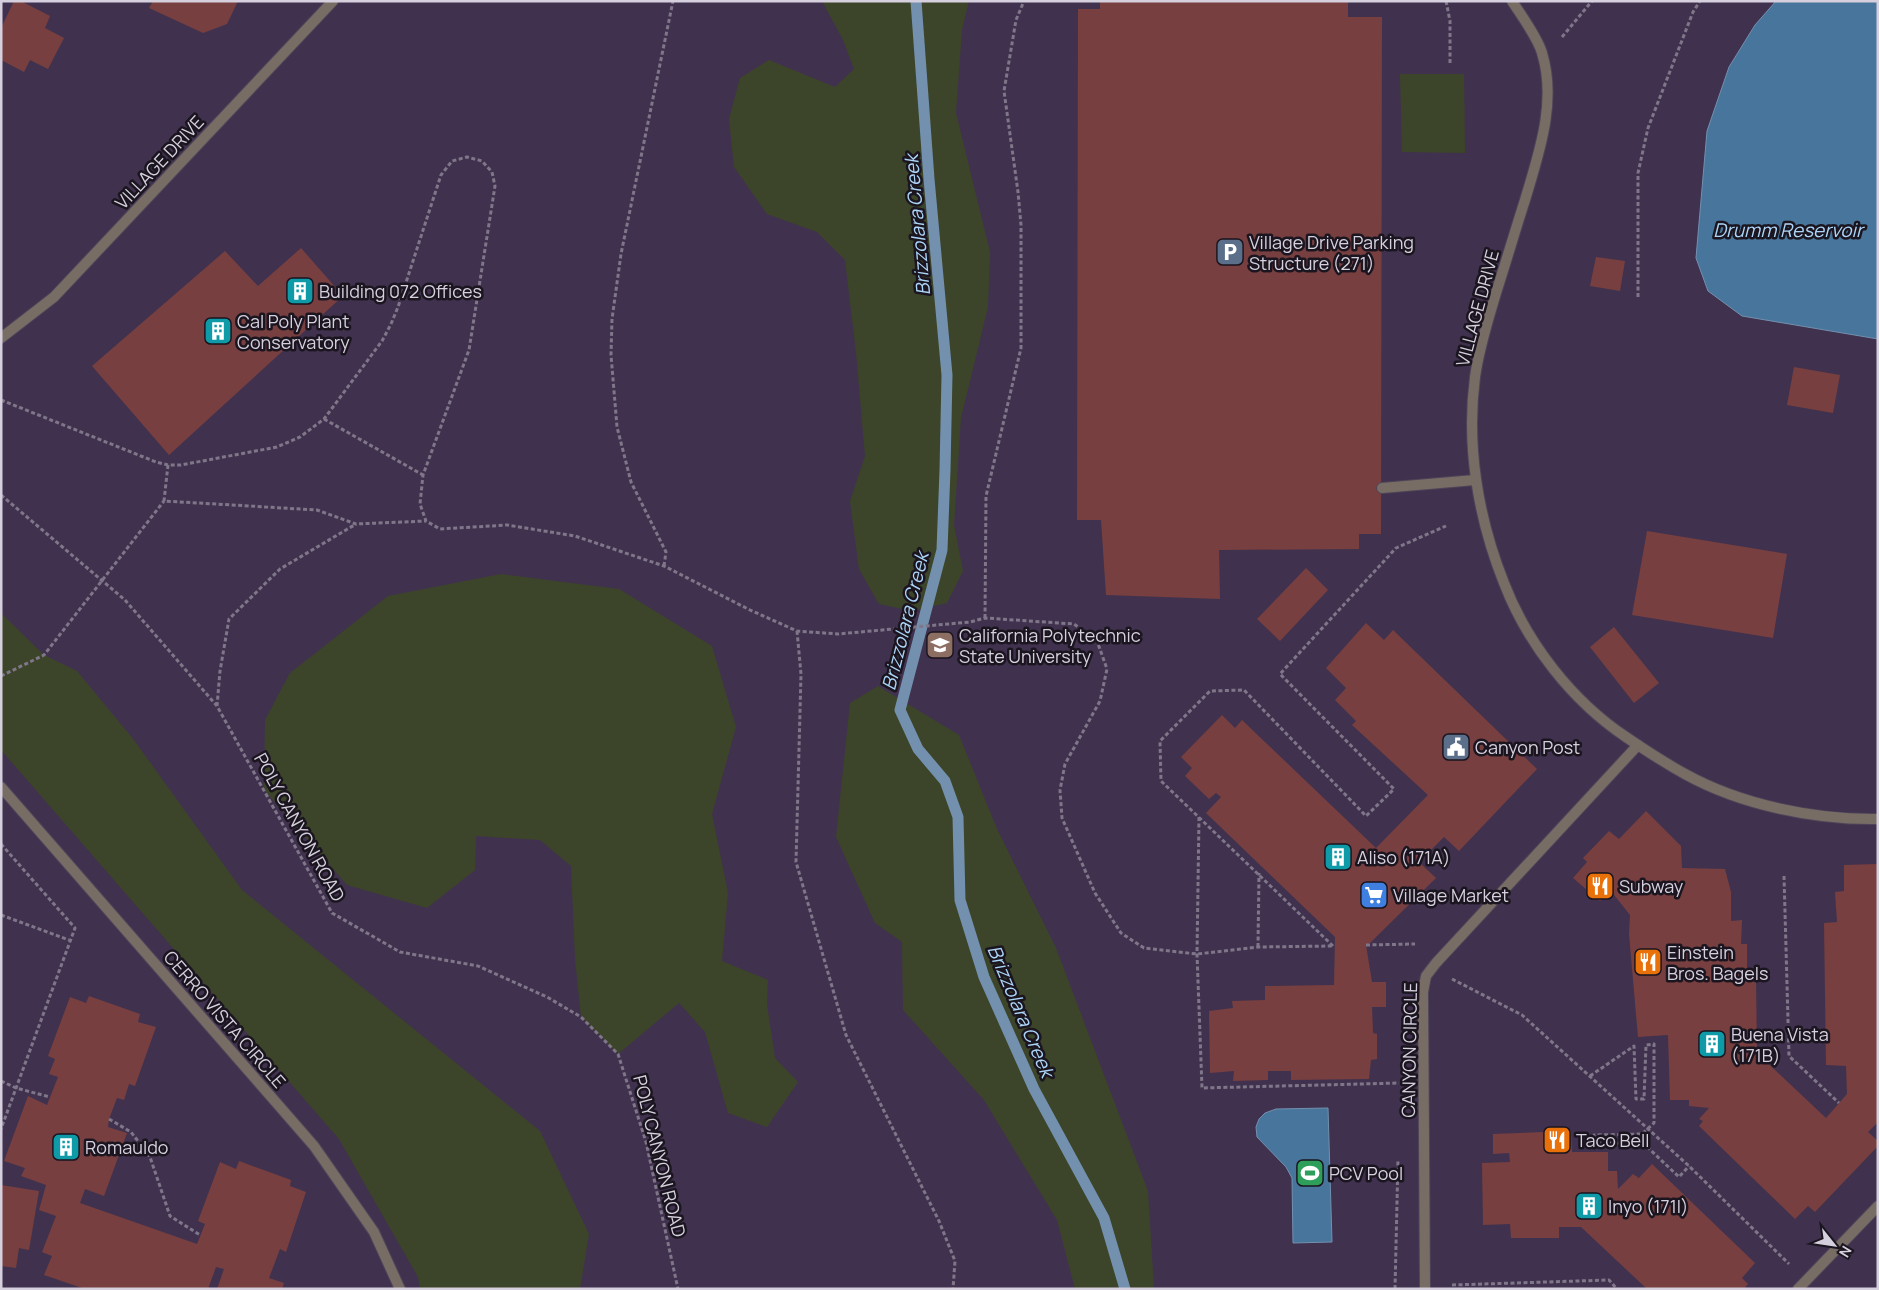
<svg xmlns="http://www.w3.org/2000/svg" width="1879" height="1290" font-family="Manrope,sans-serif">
<rect width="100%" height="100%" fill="#352a40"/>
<rect fill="#40324e" x="1" y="1" width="1877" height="1288"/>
<g fill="#3c4529">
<polygon points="822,1 969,1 962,30 956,113 990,252 988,307 961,418 954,525 963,571 947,603 911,611 879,604 859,569 850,501 865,456 856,352 845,260 817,232 767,214 734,167 729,119 740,78 769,60 835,87 854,69 843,40"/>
<polygon points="1400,74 1464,74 1465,153 1402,152"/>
<polygon points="501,574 619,589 712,646 736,727 712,814 728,893 722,961 768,980 767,1004 775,1058 798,1082 767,1127 728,1113 705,1032 679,1003 618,1054 581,1017 575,959 571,866 540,840 476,836 475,870 427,908 347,885 264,790 265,720 290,673 388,596"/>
<polygon points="1,613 44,655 77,671 134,740 242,890 540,1131 589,1234 580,1289 420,1289 418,1277 339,1139 1,750"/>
<polygon points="878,686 959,735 997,829 1056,948 1148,1191 1154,1289 1075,1289 1057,1220 984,1100 903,1010 902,942 875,923 836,837 850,703"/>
</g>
<g fill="#48759b" stroke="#7390af">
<polygon points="1776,1 1878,1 1878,339 1742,316 1708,291 1696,258 1707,131 1729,67 1755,25"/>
<polygon points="1328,1108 1332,1242 1293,1243 1292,1178 1286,1167 1257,1137 1256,1127 1259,1119 1265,1113 1276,1109"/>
</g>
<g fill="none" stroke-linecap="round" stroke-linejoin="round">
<polyline stroke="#7390af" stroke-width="11" points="916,1 929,179 947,375 945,470 942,550 900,710 918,749 945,781 958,817 960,900 984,977 1034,1089 1104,1218 1125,1289"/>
</g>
<g fill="#773f3f">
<polygon points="14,1 21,1 50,16 45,28 64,38 48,69 30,60 24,72 1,60 1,28"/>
<polygon points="153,1 238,1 227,24 203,33 149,8"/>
<polygon points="1100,1 1348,1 1348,17 1382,17 1381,534 1359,534 1359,549 1219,550 1220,599 1106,595 1101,520 1077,520 1078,9 1100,9"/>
<polygon points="301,248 343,296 169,455 92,366 225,251 258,286"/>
<polygon points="1596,257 1625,261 1620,291 1590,286"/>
<polygon points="1794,367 1840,375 1833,413 1787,405"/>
<polygon points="1647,531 1787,554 1773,638 1632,615"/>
<polygon points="1306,568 1328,590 1280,641 1257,619"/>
<polygon points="1366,623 1384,640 1393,630 1537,769 1459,851 1444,837 1419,862 1436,878 1370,943 1366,945 1372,982 1386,982 1386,1007 1372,1007 1373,1033 1377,1034 1377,1059 1371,1060 1369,1079 1291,1080 1291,1071 1268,1071 1268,1080 1233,1081 1234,1071 1210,1073 1209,1011 1233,1008 1232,1001 1265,1000 1265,986 1334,985 1335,937 1206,813 1221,797 1216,793 1209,799 1185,776 1192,768 1181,757 1222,715 1235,728 1242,720 1376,848 1428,795 1352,725 1356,721 1335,700 1346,688 1326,668"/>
<polygon points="1614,627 1659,683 1634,703 1590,647"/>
<polygon points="1646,811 1681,846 1682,868 1725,869 1731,892 1731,921 1742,920 1741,944 1747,944 1747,978 1756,978 1757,1053 1826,1118 1847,1094 1846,1066 1826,1065 1824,923 1837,922 1835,892 1844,891 1844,865 1878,864 1878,1122 1868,1132 1878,1141 1878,1146 1815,1212 1808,1206 1795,1219 1699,1126 1703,1121 1699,1119 1709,1108 1689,1106 1689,1100 1670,1100 1668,1035 1638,1037 1629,934 1630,915 1611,891 1600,901 1573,878 1587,862 1583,858 1609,831 1619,839"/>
<polygon points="89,996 140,1014 138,1022 156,1027 135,1086 129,1084 124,1100 117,1098 109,1119 108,1127 127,1133 104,1196 85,1189 80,1203 197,1244 205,1224 198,1221 220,1162 236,1169 239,1161 291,1180 290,1186 306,1192 286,1252 280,1249 269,1278 284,1283 282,1289 217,1289 224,1269 216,1267 208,1289 85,1289 44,1275 52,1256 42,1252 56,1216 39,1210 46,1185 21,1176 25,1168 4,1161 28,1096 47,1105 58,1077 49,1074 55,1059 48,1056 70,997 86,1003"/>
<polygon points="1571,1131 1572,1152 1608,1152 1608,1171 1617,1171 1618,1189 1633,1174 1639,1178 1652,1164 1755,1263 1742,1278 1748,1284 1744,1289 1647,1289 1581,1227 1559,1227 1559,1238 1511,1238 1510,1224 1483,1225 1482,1163 1510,1162 1509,1153 1493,1154 1493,1134"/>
<polygon points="1,1185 39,1191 29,1250 19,1248 16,1268 1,1266"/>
</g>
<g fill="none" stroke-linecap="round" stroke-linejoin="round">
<defs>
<polyline id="lane" points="1382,488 1475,480"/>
<g id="street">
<path d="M 1512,1 C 1521,15 1538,38 1542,53 C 1557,102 1539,153 1525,200 C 1515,231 1506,262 1496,293 C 1488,320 1479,348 1475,377 C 1466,446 1478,518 1504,583 C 1527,643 1572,701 1626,737 C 1645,750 1665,763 1685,774 C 1741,805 1815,820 1878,819"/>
<polyline points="1,338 54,297 333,1"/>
<polyline points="1,787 314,1146 374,1232 400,1289"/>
<polyline points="1425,1289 1423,992 1426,976 1436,963 1638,745"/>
<polyline points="1798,1289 1878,1206"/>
</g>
</defs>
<use href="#lane" stroke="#4f4559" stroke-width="12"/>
<use href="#street" stroke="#4f4559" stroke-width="12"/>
<g stroke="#7f7689" stroke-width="3" stroke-dasharray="4 2.5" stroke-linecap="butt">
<polyline points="1446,1 1450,21 1450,64"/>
<polyline points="1562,37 1592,1"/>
<polyline points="1638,297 1638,173 1648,128 1693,12 1700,1"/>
<polyline points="1,400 156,462 168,465 181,465 277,447 300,437 324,419 382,341 391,324 398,307 441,175 452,161 467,157 482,161 492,172 495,186 469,350 423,475 420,504 426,521 440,529 507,525 575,536 664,566 750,610 797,631 838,634 970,622 985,618 1074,624 1097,641 1107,669 1100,701 1065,764 1060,790 1062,818 1095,893 1121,933 1144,948 1197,954 1258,947 1334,946"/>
<polyline points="324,419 423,475"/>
<polyline points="168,465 164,501 317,510 356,524 426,521"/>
<polyline points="1,495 125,600 217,706 332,913 400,952 478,966 547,997 581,1017 618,1054 646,1142 678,1289"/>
<polyline points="664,566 666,552 631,482 617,427 611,355 612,319 621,254 673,1"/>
<polyline points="985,618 986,496 1021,348 1021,225 1018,192 1004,91 1016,20 1024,1"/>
<polyline points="797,631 801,674 796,862 846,1035 939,1221 955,1261 953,1289"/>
<polyline points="1,676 44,655 164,501"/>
<polyline points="217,706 220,671 229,619 280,569 356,524"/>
<polyline points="1199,817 1197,954 1202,1088 1399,1083"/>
<polyline points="1,844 75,928 1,1129"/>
<polyline points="1784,876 1789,1056 1839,1103"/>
<polyline points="1,915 69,940"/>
<polyline points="1366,945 1415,944"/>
<polyline points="1333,946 1161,781 1160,741 1210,691 1244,690 1366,816 1394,789 1280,674 1396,548 1446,526"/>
<polyline points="1258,947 1259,873"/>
<polyline points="1452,979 1522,1015 1689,1166 1789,1264"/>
<polyline points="1590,1076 1634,1046 1636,1099 1644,1099 1646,1045 1654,1044 1654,1123 1642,1134 1594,1135 1594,1144 1642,1142 1679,1177 1689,1166"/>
<polyline points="1,1081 16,1088 50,1097"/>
<polyline points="109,1119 131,1132 150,1157 170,1216 200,1235"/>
<polyline points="1452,1285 1609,1280 1617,1289"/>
<polyline points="1395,1289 1398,1159"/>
</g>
<use href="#lane" stroke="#786d65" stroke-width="10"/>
<use href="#street" stroke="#786d65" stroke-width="10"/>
</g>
<defs>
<symbol id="parking-square" viewBox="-11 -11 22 22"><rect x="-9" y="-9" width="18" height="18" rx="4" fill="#5c6f8a" stroke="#1a151f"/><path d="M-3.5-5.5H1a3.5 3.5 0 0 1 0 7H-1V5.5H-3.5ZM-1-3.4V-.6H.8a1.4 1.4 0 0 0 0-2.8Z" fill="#fff"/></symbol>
<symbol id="building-square" viewBox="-11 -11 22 22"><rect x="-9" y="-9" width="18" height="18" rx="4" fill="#0f9aa8" stroke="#1a151f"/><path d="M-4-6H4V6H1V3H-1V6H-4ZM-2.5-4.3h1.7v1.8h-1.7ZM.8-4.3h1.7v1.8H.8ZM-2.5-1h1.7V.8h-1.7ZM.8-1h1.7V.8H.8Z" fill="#fff"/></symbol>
<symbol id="university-square" viewBox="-11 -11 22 22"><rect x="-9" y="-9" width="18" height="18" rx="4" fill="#8d6e63" stroke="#1a151f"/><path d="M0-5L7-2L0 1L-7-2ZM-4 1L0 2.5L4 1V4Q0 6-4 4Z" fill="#fff"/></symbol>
<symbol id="civic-square" viewBox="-11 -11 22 22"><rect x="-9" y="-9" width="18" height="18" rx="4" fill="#5c6f8a" stroke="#1a151f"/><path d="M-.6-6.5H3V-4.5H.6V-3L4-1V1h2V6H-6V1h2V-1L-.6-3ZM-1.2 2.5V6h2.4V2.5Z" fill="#fff"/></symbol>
<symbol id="restaurant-square" viewBox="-11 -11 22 22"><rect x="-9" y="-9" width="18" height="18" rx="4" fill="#e8710a" stroke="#1a151f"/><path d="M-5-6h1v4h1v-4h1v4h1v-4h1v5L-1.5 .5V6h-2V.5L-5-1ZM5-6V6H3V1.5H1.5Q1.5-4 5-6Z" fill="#fff"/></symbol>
<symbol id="supermarket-square" viewBox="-11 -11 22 22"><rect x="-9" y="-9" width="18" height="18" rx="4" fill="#3f7fe0" stroke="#1a151f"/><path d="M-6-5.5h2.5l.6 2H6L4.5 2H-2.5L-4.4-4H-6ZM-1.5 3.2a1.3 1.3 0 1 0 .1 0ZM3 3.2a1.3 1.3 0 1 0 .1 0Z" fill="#fff"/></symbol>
<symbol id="stadium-square" viewBox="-11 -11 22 22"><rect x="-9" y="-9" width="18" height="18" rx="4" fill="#2e9e5b" stroke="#1a151f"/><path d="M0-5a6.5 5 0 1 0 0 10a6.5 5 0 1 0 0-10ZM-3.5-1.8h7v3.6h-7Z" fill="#fff"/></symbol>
</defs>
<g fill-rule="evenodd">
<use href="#parking-square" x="1214" y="236" width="32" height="32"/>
<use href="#building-square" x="284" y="275" width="32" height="32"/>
<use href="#building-square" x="202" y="315" width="32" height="32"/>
<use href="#university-square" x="924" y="629" width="32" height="32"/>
<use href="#civic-square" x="1440" y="731" width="32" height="32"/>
<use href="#building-square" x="1322" y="841" width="32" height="32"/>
<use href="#restaurant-square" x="1584" y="870" width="32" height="32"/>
<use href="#supermarket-square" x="1358" y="879" width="32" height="32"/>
<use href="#restaurant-square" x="1632" y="946" width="32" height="32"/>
<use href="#building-square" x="1696" y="1028" width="32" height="32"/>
<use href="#restaurant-square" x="1541" y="1124" width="32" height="32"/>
<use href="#building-square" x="50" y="1131" width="32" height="32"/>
<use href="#stadium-square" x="1294" y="1157" width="32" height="32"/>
<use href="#building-square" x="1573" y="1190" width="32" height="32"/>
</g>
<g text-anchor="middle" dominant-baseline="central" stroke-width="5" stroke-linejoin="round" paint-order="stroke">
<g font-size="18" fill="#d6d0de" stroke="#1a151f">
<text transform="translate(159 162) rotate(-47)">VILLAGE DRIVE</text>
<text transform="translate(1477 308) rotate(-75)">VILLAGE DRIVE</text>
<text transform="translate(300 827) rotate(61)">POLY CANYON ROAD</text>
<text transform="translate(225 1019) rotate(49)">CERRO VISTA CIRCLE</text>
<text transform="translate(1409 1050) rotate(-89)">CANYON CIRCLE</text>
<text transform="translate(660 1156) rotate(76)">POLY CANYON ROAD</text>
</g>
<g font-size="18" fill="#d6d0de" stroke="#1a151f" text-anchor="start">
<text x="1249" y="242">Village Drive Parking<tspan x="1249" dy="21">Structure (271)</tspan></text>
<text x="319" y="291">Building 072 Offices</text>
<text x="237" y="321">Cal Poly Plant<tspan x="237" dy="21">Conservatory</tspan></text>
<text x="959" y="635">California Polytechnic<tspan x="959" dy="21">State University</tspan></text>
<text x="1475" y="747">Canyon Post</text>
<text x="1357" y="857">Aliso (171A)</text>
<text x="1619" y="886">Subway</text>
<text x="1393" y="895">Village Market</text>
<text x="1667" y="952">Einstein<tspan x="1667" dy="21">Bros. Bagels</tspan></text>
<text x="1731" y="1034">Buena Vista<tspan x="1731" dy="21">(171B)</tspan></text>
<text x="1576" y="1140">Taco Bell</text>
<text x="85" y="1147">Romauldo</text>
<text x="1329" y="1173">PCV Pool</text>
<text x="1608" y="1206">Inyo (171I)</text>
</g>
<g font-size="19" font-style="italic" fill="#add5f8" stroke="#1a151f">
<text transform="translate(917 225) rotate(-95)">Brizzolara Creek</text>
<text x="1788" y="230">Drumm Reservoir</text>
<text transform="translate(905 621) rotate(-76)">Brizzolara Creek</text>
<text transform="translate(1021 1011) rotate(67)">Brizzolara Creek</text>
</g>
</g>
<rect width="1879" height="1290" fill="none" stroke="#d6d0de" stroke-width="5"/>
<g transform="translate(1834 1245) rotate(120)" stroke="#1a151f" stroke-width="4" paint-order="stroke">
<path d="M0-4L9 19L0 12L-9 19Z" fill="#d6d0de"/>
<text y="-8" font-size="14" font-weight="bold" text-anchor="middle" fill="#d6d0de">N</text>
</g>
</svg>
